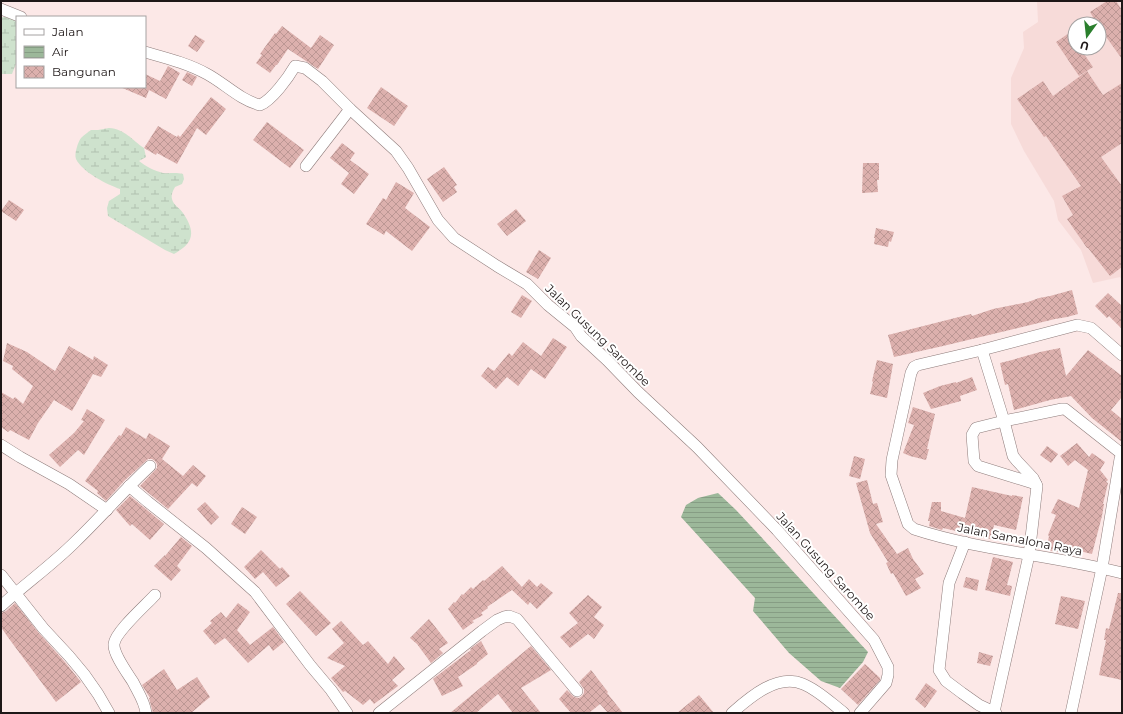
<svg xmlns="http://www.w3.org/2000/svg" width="1123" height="714" font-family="Montserrat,sans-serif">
<defs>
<pattern id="wetland-marsh" width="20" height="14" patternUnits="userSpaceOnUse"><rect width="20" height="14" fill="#cee2cd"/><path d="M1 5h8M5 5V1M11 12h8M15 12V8" fill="none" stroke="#b0c1af"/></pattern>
<pattern id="water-rules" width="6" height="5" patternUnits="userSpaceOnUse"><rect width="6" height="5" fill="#9cb89a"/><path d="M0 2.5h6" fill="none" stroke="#869d84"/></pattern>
<pattern id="building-cross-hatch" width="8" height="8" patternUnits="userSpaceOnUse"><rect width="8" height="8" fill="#dcb0ad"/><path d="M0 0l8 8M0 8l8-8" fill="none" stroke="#bc9794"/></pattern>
</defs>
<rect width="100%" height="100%" fill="#fce8e7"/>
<path fill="#f7dbd9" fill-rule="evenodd" d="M 1037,1 L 1122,1 L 1122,280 L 1120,277 L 1093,283 L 1081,250 L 1058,220 L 1054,201 L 1024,151 L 1011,124 L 1011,78 L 1024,48 L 1023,32 L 1038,22 ZM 1075,24 L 1099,24 L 1099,48 L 1075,48 Z"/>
<g fill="url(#wetland-marsh)">
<polygon points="1,17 5,17 17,19 17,61 12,74 1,74"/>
<path d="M 109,128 C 125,129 132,140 144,148 L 146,157 L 139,161 C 145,166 155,171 163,173 C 169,174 175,172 183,174 L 184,179 L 182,184 L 175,187 C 173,191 171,194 172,199 C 173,205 180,208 183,213 C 196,232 194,243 174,254 L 165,250 L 108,216 L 107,208 L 109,201 L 120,194 L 120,189 C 108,185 82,172 76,159 C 74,154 78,142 81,138 C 84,135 88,132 91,130 L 98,130 Z"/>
</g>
<polygon fill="url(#water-rules)" points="718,493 736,510 868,652 863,662 840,688 821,681 789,653 753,611 755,598 681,517 686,505 698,498"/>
<g fill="url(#building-cross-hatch)">
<polygon points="1107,1 1116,1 1122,10 1122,59 1104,34 1099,38 1099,24 1082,24 1093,17 1090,12"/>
<polygon points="282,26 311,48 320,35 334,45 318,69 288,49 277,65 276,65 270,73 256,63 262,55 260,54 275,33 276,34"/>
<polygon points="1075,29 1075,48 1080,48 1093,67 1079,76 1056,42"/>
<polygon points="195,35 205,41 197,52 188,46"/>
<polygon points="168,66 180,73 166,99 149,90 146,98 120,87 145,87 145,74 160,81"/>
<polygon points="1087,71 1103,95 1122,83 1122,143 1101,157 1122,186 1122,267 1110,276 1088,248 1087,248 1067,219 1073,215 1062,196 1081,186 1046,136 1044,137 1017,99 1043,81 1053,96"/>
<polygon points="187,72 197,77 192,86 182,80"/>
<polygon points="381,87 408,106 394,126 367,108"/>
<polygon points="211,97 226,109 206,135 197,128 177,164 157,153 156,155 144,148 158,126 177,137 178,135 180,137"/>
<polygon points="267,122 304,150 290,168 253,140"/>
<polygon points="342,143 355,153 350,160 369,174 354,194 341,184 349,173 330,158"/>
<polygon points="863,163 879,163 879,180 877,180 878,192 862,193"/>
<polygon points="444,167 457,185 454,187 457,192 443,202 427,179"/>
<polygon points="396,182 414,193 405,208 430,227 412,251 386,231 384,235 366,224 383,198 386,200"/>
<polygon points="9,200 24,210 16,221 1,211"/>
<polygon points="516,209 526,221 507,236 497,224"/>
<polygon points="876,228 894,232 891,242 889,241 888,247 874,244 875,238 874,238"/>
<polygon points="539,250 551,258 538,279 526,272"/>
<polygon points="1072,290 1078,314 1067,317 1055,319 943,346 894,357 888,335 951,319 971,314 972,316 993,309 1028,302 1039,298 1050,296"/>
<polygon points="1108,293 1122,306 1122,329 1109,316 1107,318 1095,306"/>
<polygon points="522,295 532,301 521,318 511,312"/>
<polygon points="553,338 567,347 545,379 531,369 518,386 507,377 496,389 481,376 488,367 494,371 509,353 512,356 523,342 541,356"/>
<polygon points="7,343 27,352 55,371 69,346 93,360 94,356 108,365 101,377 93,374 72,411 54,400 38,423 29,440 10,430 8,432 1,427 1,392 13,399 15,397 23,404 33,386 12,369 13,366 3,361"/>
<polygon points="1060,348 1066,376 1088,350 1122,376 1122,397 1111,410 1122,419 1122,442 1092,418 1071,396 1050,400 1014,410 1008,384 1005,385 1000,363 1012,360 1040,352"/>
<polygon points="877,360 893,364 887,398 870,394 873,382 872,381"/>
<polygon points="972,377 977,390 960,396 961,401 931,409 923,393 940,386 956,382 956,383"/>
<polygon points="913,407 935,414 927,449 929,449 926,460 910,456 903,453 914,425 908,423"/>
<polygon points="87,409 105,420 84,455 78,450 60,467 49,455 74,433 84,421 81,420"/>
<polygon points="126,427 146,439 149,433 170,446 162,459 183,476 193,465 206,476 197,487 192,483 168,509 140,486 157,468 157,464 155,461 152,459 148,459 124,481 106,501 97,493 98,491 85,481 119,435 121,436"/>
<polygon points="1077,443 1089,457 1092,453 1105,462 1100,470 1108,480 1106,482 1108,483 1103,504 1104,504 1102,516 1092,554 1059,546 1058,552 1046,550 1049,536 1048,535 1056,515 1051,513 1058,499 1079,508 1088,470 1075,460 1068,466 1060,456"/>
<polygon points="1047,446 1058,454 1051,463 1040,455"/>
<polygon points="854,456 865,459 860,479 849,476"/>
<polygon points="867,480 873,504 877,503 883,522 876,524 897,554 908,548 913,559 924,574 915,579 921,588 906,596 893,573 891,574 886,563 888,562 870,533 856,483"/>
<polygon points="972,487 1012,496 1012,495 1023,497 1016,530 994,525 991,539 943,528 942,530 929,526 930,521 928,521 932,502 941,502 941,511 965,518"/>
<polygon points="130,496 164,524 150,540 132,524 130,526 116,510"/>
<polygon points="205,502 219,517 211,525 197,509"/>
<polygon points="242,507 257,517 245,534 231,524"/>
<polygon points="181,537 192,546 177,566 181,570 171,581 154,566 165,555 165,556"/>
<polygon points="261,550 280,569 282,567 290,576 276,587 263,572 255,579 244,567"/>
<polygon points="993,557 1013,562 1007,585 1012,586 1010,596 985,590"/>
<polygon points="502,566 522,587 529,579 537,587 541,583 553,593 537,609 530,602 528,605 512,590 487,607 488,608 481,613 483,615 472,621 474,622 463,630 448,609 454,602 455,603 462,594 463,595 471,587 473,589 483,580 484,581"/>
<polygon points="966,577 979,580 977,591 963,587"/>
<polygon points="300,591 331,623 316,636 286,604"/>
<polygon points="1118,593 1122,593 1122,680 1099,675 1106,640 1104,640 1106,628 1109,629"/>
<polygon points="588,595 602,607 594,617 604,625 594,639 588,634 570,648 560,637 578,623 569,613"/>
<polygon points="1061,596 1085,601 1078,629 1055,624"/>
<polygon points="15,603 38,632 64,661 81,682 56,702 7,636 1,627 1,613 6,611"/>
<polygon points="238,603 250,612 237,630 250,645 273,627 284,642 273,651 269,645 248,663 225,638 215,645 203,631 212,623 210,621 221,612 226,618"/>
<polygon points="429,619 448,643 439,649 443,653 431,663 417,644 410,638"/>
<polygon points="341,621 363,645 368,641 388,664 394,656 405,669 392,680 398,686 374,704 370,699 363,705 345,691 343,692 331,678 345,666 327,658 344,643 332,629"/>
<polygon points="481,641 488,654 477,663 477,664 458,677 463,686 442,696 433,679 471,650 470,649"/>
<polygon points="531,646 551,670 521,688 541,713 513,713 498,694 476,713 450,713"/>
<polygon points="979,652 993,656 990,666 977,663"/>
<polygon points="865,664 880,678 880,680 858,705 841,689"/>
<polygon points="164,669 177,690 197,677 210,697 191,713 153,713 149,698 150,698 142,685"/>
<polygon points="591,670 608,692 607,693 623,713 608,713 600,704 589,713 571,713 559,699 567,690 574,697 579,698 582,696 584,693 584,689 579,682"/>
<polygon points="926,683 937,691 925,708 915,699"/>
<polygon points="699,695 714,713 677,713"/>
</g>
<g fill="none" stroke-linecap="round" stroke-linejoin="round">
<defs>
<g id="street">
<polyline points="1,9 21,17"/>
<path d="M 145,52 C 166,58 187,63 207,74 C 224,83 240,100 260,105 C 272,100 288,78 295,66 L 305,68 L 322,81 L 350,109 L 396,151 L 408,168 L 438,220 L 454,238 L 497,266 L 527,284 L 548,305 L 575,327 L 581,336 L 607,360 L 638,392 L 697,447 L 777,530 L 874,640 L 888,667 L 888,675 L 886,683 L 860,713"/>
<polyline points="306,166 350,109"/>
<polyline points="982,350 1004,421 1013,456 1017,461 1033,478 1037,486 1029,555 994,712"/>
<path d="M 1122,355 L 1091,328 L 1077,325 L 982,350 L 918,365 L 914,367 L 911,373 L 892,460 L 891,475 L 908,524 L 914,529 C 981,551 1053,555 1122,573"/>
<polyline points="1,445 20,457 69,484 107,510"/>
<polyline points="1036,484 978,466 974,461 972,435 976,428 1004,421 1062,409 1065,409 1122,454"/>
<polyline points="129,486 148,502 206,548 255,592 310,665 331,690 347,713"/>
<polyline points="965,542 949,583 939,670 946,681 962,693 979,705 996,713"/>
<polyline points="1,575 43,628 69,656 84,674 98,694 109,713"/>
<path d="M 1,606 C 25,584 52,565 75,542 C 101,517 124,490 150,466"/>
<path d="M 146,713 C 145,702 138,692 133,682 C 128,674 113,654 114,644 C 115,632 146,605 155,595"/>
<polyline points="379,713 482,631 497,620 504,617 509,616 517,619 577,691"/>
<path d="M 732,713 C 750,697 778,673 803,684 C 818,690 831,703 844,713"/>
<polyline points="1071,713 1102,568 1120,459 1122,454"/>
</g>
</defs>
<use href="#street" stroke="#8e7c7b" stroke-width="12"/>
<use href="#street" stroke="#fff" stroke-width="11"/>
</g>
<g text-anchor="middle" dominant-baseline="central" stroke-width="4" stroke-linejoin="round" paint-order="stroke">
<g font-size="12" fill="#1e1717" stroke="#fff">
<text transform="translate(598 335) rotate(44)">Jalan Gusung Sarombe</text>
<text transform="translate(1020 539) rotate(11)">Jalan Samalona Raya</text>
<text transform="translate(826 566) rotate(48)">Jalan Gusung Sarombe</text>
</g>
</g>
<rect width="1123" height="714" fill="none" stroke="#1e1717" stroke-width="4"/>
<rect x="16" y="16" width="130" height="72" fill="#ffffff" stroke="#a5a2a2"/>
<rect x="24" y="29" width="20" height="6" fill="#ffffff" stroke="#a5a2a2"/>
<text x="52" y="36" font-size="12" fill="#1e1717">Jalan</text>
<rect x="24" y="46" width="20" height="12" fill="url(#water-rules)" stroke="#a5a2a2"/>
<text x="52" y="56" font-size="12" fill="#1e1717">Air</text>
<rect x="24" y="66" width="20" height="12" fill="url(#building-cross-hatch)" stroke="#a5a2a2"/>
<text x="52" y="76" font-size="12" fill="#1e1717">Bangunan</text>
<g transform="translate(1087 36) rotate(195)"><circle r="19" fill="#ffffff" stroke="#a5a2a2"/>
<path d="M0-3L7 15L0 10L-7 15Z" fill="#2a7f2d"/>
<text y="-6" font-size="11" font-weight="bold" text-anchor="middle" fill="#1e1717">U</text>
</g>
</svg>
